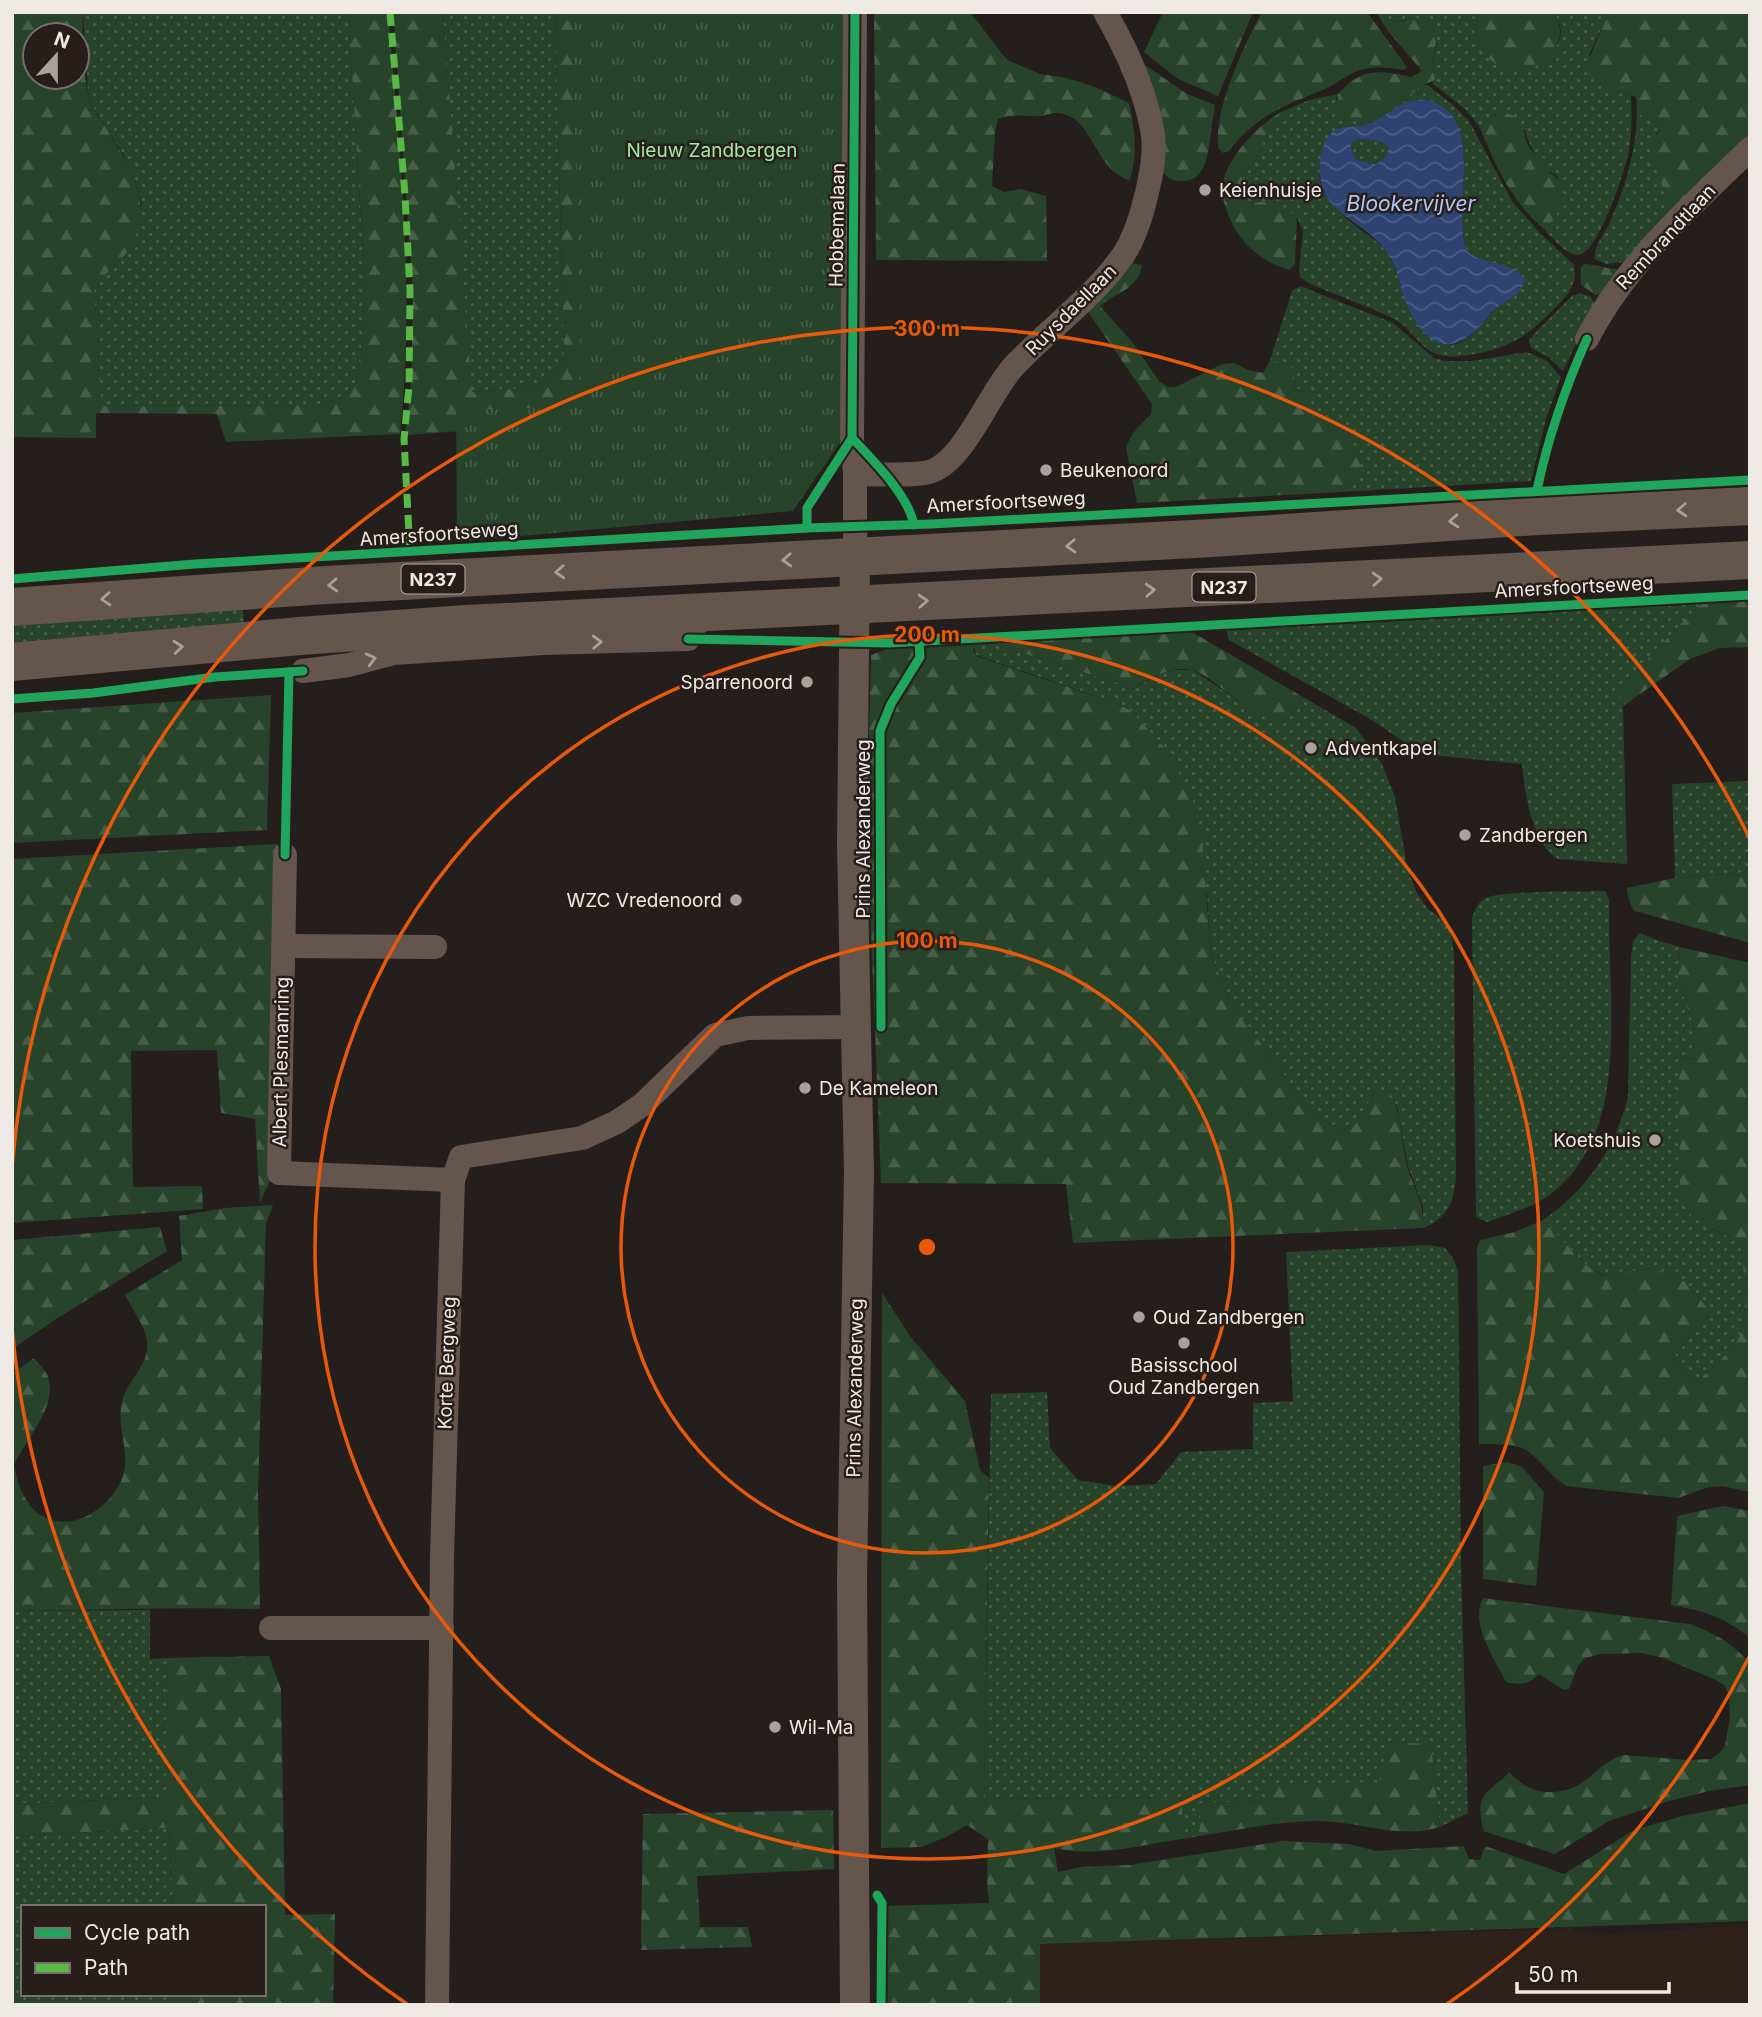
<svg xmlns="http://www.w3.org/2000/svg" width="1762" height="2017" font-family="Inter,sans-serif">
<defs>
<pattern id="grass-dots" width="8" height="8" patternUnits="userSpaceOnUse" patternTransform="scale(1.75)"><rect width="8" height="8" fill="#274329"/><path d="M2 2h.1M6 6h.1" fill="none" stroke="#475e48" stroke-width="1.8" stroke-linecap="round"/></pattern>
<pattern id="forest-firs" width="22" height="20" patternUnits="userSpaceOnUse" patternTransform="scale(1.75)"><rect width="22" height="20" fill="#274329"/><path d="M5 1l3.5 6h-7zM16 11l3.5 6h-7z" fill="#475e48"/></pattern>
<pattern id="park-tufts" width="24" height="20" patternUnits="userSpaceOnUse" patternTransform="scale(1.75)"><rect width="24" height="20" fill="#274329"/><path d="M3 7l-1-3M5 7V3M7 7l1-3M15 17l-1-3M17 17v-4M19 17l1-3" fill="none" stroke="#475e48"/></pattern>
<pattern id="water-waves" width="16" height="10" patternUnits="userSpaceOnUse" patternTransform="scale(1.75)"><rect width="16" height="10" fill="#2f4372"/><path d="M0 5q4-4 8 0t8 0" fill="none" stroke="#4d5e86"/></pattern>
</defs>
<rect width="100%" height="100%" fill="#241f1c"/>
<polygon fill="#2e2119" points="1750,1925 1750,2005 1040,2005 1040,1944 1567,1929 1569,1927 1573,1928 1573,1931 1582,1934 1584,1932 1594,1935"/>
<g fill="url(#grass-dots)" fill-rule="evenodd">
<polygon points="83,12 348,12 365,282 361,357 356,384 339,399 317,405 101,406 94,288 102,277 117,263 142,204 136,183 123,154 92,105 88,92"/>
<polygon points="443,12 555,12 564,358 556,373 536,387 471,392"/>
<path d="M 1388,12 L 1480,12 L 1474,32 L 1488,56 L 1542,62 C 1560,47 1568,33 1553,12 L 1609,12 L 1589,55 L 1616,92 L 1631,96 C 1632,114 1632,132 1629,150 C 1626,168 1598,255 1578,255 C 1565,254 1552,238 1544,229 C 1560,219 1566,190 1556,175 C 1542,169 1528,145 1525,130 L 1496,114 L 1479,126 L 1465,109 L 1432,83 L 1435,80 L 1432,63 L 1437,43 L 1432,24 C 1413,16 1413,18 1395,22 L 1389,19 Z"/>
<path d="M 1427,85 L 1452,104 L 1469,121 L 1512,201 L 1539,232 L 1574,265 C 1579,287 1563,300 1549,314 C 1523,340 1505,349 1469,355 C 1457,357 1444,358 1432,352 C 1418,344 1410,328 1396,320 C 1367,305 1336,296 1307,282 L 1300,277 L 1299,272 L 1303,231 L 1297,217 L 1248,202 L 1241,190 L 1243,176 L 1254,162 L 1272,124 L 1281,112 L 1309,100 L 1338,94 L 1336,100 L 1369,124 L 1406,100 L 1419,86 ZM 1419,100 C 1493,110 1449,205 1467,251 L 1484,261 L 1509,267 C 1504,280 1501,296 1495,308 C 1491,315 1483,322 1478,328 C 1451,359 1430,344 1412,314 C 1402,295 1399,273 1388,254 C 1383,245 1373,239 1365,233 C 1346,218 1316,197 1320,170 C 1321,158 1327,145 1330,134 C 1343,126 1355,128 1368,124 C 1387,118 1400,103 1419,100 Z"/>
<path d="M 1637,107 L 1643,118 L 1657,122 L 1660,125 L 1660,130 L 1656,134 L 1651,161 L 1660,174 L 1663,191 L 1676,206 L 1626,262 L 1606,264 L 1595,259 C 1593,247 1604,235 1609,224 C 1626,186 1637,149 1637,107 Z"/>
<polygon points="1368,139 1384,143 1389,147 1386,157 1376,164 1359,161 1354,157 1351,145 1355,140"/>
<path d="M 1300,286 L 1393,323 L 1434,358 L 1445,361 L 1472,361 L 1527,352 L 1547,361 L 1561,377 L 1546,419 L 1531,481 L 1341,492 L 1347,487 L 1359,459 C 1347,429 1343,420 1310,414 L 1307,401 L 1301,390 L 1294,388 L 1295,378 L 1288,365 L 1270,360 L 1292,291 Z"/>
<polygon points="1580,293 1590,296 1595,303 1563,371 1548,357 1531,348 1529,341 1533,335 1572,296"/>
<path d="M 1710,597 L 1687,617 L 1620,694 L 1623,706 L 1627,864 L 1558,859 C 1531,843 1525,792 1522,764 L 1421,754 L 1372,720 L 1229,640 L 1224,622 Z"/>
<polygon points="242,602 245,629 12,651 12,618"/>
<path d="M 990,643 L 1118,683 L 1131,690 L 1160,674 L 1174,670 L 1193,670 L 1249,708 L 1294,711 L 1303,697 L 1356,728 L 1382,764 L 1395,797 L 1408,872 L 1417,893 L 1427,908 L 1443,920 L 1451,931 L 1454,955 L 1456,1176 C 1455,1201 1447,1219 1423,1228 L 1423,1207 L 1408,1166 L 1397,1107 L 1392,1096 L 1374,1093 L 1355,1126 L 1349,1130 L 1338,1129 L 1321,1119 L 1306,1104 L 1230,1002 L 1211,954 L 1207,894 L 1165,748 L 1131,711 L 1116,703 L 976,655 L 974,646 Z"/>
<polygon points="1750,781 1750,872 1675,878 1672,784"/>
<path d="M 1605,891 L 1609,899 C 1609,931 1610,963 1611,996 C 1612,1066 1612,1146 1551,1194 C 1532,1208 1509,1214 1487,1222 L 1476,1217 L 1472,917 C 1475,911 1477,903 1484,899 C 1498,890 1583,892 1605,891 Z"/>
<path d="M 1640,933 L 1659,941 L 1680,947 L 1678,981 L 1695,1029 L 1695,1060 L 1679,1055 L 1680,1077 L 1712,1229 L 1740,1242 C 1744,1269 1749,1310 1740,1335 C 1735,1350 1707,1372 1695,1383 L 1673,1358 L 1711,1312 L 1685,1282 L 1669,1274 L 1651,1268 L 1604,1276 L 1587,1266 L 1543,1220 C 1587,1190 1616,1147 1628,1096 L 1631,956 L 1633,941 Z"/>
<polygon points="1429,1245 1445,1248 1452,1257 1458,1270 1461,1567 1468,1813 1440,1827 1431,1745 1389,1742 1379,1783 1269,1784 1269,1801 1201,1803 1200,1836 1182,1839 1182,1797 984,1799 991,1394 1047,1392 1050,1448 1078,1480 1115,1486 1156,1484 1181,1452 1253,1449 1253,1403 1293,1401 1286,1252"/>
<polygon points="150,1610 150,1659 167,1658 169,1797 12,1804 12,1611"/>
<polygon points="169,1828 173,1907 23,1907 23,1994 177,1994 177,2005 12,2005 12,1836"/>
</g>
<g fill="url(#forest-firs)" fill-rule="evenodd">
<path d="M 12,12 L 83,12 C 82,38 82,68 88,92 C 90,103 96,112 102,121 C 125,160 156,197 132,244 C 123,261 105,272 94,288 L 102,406 L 317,405 L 339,399 L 356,384 L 361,357 L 365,282 L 348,12 L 388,12 C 400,152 415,294 400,434 L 226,442 L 217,414 L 96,413 L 96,438 L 12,437 ZM 35,35 L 77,35 L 77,77 L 35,77 Z"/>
<polygon points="393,12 443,12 472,392 536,387 556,373 564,358 555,12 582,12 586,383 521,427 405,435 411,383 413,293"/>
<path d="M 874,12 L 970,12 L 1007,60 L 1040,74 L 1067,78 L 1095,87 L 1129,103 C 1135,130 1138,153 1130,180 C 1093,170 1094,115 1057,113 C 1051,113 1046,115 1041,116 C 1025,117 1012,113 998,119 L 995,131 L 992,186 L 1004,192 L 1021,189 L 1046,196 L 1047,261 L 876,260 Z"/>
<polygon points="1163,12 1253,12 1218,96 1178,79 1144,52"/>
<path d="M 1262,12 L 1367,12 L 1407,67 L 1404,70 C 1386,67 1368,65 1351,74 C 1341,79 1333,86 1323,90 C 1283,106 1257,115 1229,151 L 1223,153 L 1219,149 C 1211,115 1245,43 1262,12 Z"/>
<path d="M 1376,12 L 1388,12 L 1389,19 L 1395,22 C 1409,20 1417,14 1431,22 L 1437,39 L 1432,63 L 1435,80 L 1419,87 L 1406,100 L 1376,120 L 1363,125 L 1343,117 L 1337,111 L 1338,94 C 1362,67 1378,70 1411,77 L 1422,71 L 1388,31 Z"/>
<path d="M 1480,12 L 1553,12 C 1581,52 1518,93 1487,56 C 1482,49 1478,39 1474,32 Z"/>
<path d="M 1609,12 L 1750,12 L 1750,136 L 1676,206 L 1669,206 C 1662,190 1661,175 1651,161 L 1652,141 L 1660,130 L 1660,125 L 1657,122 L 1643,118 L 1637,107 L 1636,97 C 1615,92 1595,88 1585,68 Z"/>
<path d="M 1142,63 L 1187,94 L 1215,105 C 1214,114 1212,123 1211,132 C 1208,152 1207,184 1179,181 C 1171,181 1165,176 1161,169 Z"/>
<path d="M 1281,112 L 1272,124 L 1254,162 L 1243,176 L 1241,190 L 1248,202 L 1253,204 C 1273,196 1282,205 1297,217 L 1295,264 L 1289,270 C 1258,261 1235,239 1226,208 C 1223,200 1220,190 1223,182 C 1230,154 1257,127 1281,112 Z"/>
<path d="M 1501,113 C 1530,115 1519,134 1531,150 C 1535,155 1541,157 1546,159 L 1550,173 C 1572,183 1561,218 1544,229 C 1512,203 1494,163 1479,126 L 1493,116 Z"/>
<path d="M 1132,263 L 1142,265 C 1138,290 1116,292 1100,306 L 1132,342 L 1159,381 L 1168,387 L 1176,387 L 1222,364 L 1234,363 L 1248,370 L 1263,373 L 1270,360 L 1288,365 L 1295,369 L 1294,388 L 1306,393 L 1310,414 C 1319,415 1330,416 1337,422 C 1349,430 1359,454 1360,467 L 1351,483 L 1341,492 L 1137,503 L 1126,448 C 1130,433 1141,425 1151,414 L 1152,404 L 1088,312 Z"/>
<path d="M 1584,264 C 1595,264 1606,269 1618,269 L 1600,294 L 1596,295 L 1581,285 L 1581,267 Z"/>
<polygon points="1750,595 1750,647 1720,648 1690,659 1623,706 1618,692 1687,617 1710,597"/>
<path d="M 1166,625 L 1180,625 L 1303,697 C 1298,704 1294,714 1285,718 C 1260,730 1216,676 1192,670 C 1170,665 1149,679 1131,690 L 1118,683 L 990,643 L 975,646 L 973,650 L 976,656 L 1116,703 L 1131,711 L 1165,748 L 1192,796 L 1202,837 L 1211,954 L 1230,1002 L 1306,1104 L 1321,1119 L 1338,1129 L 1349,1130 L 1355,1125 L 1374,1093 L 1384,1092 L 1392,1096 C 1402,1118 1401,1142 1407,1165 C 1414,1192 1424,1197 1423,1228 L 1073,1243 L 1066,1184 L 881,1183 L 867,828 L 871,655 L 928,634 Z"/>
<polygon points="271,695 267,830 12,843 12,713"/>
<polygon points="277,844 281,1163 272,1176 260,1203 255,1119 221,1113 217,1050 131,1051 133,1187 202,1186 203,1209 12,1223 12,859"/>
<polygon points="1750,872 1750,943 1635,911 1631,906 1627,891 1627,888 1675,878"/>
<path d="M 1680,947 L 1750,963 L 1750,1492 L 1722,1486 L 1709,1487 L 1678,1498 L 1566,1486 C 1551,1476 1542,1462 1529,1452 C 1517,1442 1494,1445 1479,1444 L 1477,1247 L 1480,1240 L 1515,1232 L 1543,1220 L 1587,1266 L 1603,1276 L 1651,1268 L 1669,1274 L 1685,1282 L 1711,1312 L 1673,1358 L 1695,1383 C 1707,1373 1735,1349 1740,1335 C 1749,1310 1744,1269 1740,1243 C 1717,1228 1686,1224 1680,1195 L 1679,1055 L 1694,1060 L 1695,1029 L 1678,981 Z"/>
<path d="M 273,1205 L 266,1224 L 258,1491 L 260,1609 C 177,1607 95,1610 12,1611 L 12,1374 L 34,1358 C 39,1364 45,1370 48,1376 C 58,1407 26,1439 14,1465 C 18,1485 25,1508 46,1518 C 78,1532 113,1504 123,1476 C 130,1456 118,1429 121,1407 C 123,1393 129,1385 137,1373 C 159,1341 141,1325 125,1295 L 182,1260 L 179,1216 L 225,1208 Z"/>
<polygon points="160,1227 167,1251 56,1319 12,1349 12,1240"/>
<path d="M 882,1293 L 910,1336 L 965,1401 L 980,1470 L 989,1478 L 984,1799 L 1182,1797 L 1182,1839 C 1141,1845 1096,1858 1054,1848 L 1058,1872 L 1081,1867 L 1129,1865 L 1283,1841 L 1348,1844 L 1377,1851 L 1464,1846 L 1469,1859 L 1480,1860 L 1485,1846 L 1564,1874 L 1634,1830 L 1682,1816 L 1750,1803 L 1750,1921 L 1040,1944 L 1040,2005 L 885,2005 L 886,1906 L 989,1903 L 987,1886 L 988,1839 L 967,1825 L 946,1837 L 921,1847 L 881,1848 Z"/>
<polygon points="1508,1462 1522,1467 1544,1492 1536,1586 1483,1579 1483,1466"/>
<path d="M 1723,1506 L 1750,1511 L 1750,1638 C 1723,1616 1704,1611 1671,1605 L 1677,1516 Z"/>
<path d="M 1483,1598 L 1689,1624 C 1717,1634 1729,1641 1750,1663 L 1750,1785 L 1709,1791 L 1666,1802 L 1609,1821 L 1555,1854 L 1483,1831 C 1482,1822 1479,1810 1481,1802 C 1485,1789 1502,1782 1509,1772 C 1522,1785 1533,1793 1552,1792 C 1591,1790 1593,1763 1624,1755 L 1687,1760 L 1711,1759 L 1719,1753 L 1725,1746 L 1730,1716 L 1729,1695 L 1724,1685 L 1714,1679 L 1663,1658 L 1642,1653 L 1601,1654 L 1585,1658 L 1578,1666 L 1569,1689 L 1564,1690 L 1539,1674 C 1527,1685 1523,1685 1506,1682 C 1495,1659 1469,1624 1483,1598 Z"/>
<polygon points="269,1656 281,1689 285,1915 335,1914 333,2005 177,2005 177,1994 264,1994 264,1907 173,1907 169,1828 12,1836 12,1804 168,1797 167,1658"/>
<path d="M 1388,1742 L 1431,1744 L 1440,1827 C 1399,1840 1359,1821 1317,1821 C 1278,1821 1238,1830 1200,1836 L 1200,1803 L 1269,1801 L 1269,1784 L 1379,1782 Z"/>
<polygon points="833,1810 834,1869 697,1876 700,1927 748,1927 752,1947 641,1950 643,1814"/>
</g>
<polygon fill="url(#park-tufts)" points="572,12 849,12 844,437 793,511 457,542 456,410 548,408 581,376"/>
<path fill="url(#water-waves)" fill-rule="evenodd" d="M 1425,100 C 1490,112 1450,209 1467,251 C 1484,266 1515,261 1525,280 C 1521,296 1507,299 1495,309 C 1490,313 1486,320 1481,325 C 1447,363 1421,340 1405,300 C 1399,283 1397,265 1386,251 C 1360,215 1312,215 1321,156 C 1323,145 1326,135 1336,130 C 1346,125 1357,128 1368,124 C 1388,117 1401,98 1425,100 ZM 1368,139 L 1384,143 L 1389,147 L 1386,157 L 1376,164 L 1359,161 L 1354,157 L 1351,145 L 1355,140 Z"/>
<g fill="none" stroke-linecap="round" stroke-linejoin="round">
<g stroke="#64564d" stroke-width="24">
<path d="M 1587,339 C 1626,263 1689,208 1750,149"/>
<path d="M 855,474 C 878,474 902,476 924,473 C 963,468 988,393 1014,366 C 1048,330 1089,301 1119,261 C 1131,246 1138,226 1143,208 C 1149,186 1156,158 1153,135 C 1146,91 1127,50 1105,12"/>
<polyline points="855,557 855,474 852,438 855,12"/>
<polyline points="303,671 349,665 394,653 543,643 688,639 703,611"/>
<polyline points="285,855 279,1173 453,1180"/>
<polyline points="283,946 435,947"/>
<polyline points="271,1628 442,1628"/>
<polyline points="437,2005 442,1556 453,1180 461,1157 582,1138 617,1122 642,1105 715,1035 748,1028 856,1027"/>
</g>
<polyline stroke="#64564d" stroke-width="30" points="855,2005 852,1579 859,1172 852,845 855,557"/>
<g stroke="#65564c" stroke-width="38">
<polyline points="12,607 326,585 1212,538 1538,516 1750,506"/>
<polyline points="12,662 300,636 466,624 1750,560"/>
</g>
<polyline stroke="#58b947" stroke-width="7" stroke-dasharray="14 7" stroke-linecap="butt" points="390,12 405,195 410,291 409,386 404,439 410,553"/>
<defs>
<g id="cycleway">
<polyline points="852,438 855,12"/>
<path d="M 852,438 C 872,459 909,496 914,525"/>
<path d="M 1537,490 C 1548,438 1565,388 1587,339"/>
<polyline points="807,528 807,508 852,438"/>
<polyline points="12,579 195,564 807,528 931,524 1750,480"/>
<polyline points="688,639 889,643 1750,595"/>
<polyline points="12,699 93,693 215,677 303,671"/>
<polyline points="285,855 289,672"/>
<polyline points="881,1027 880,731 891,704 920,657 919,641"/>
<polyline points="877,1895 882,1903 881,2005"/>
</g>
</defs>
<use href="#cycleway" stroke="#271e19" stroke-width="13"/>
<use href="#cycleway" stroke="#20a55d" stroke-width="9"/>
</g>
<defs><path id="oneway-chevron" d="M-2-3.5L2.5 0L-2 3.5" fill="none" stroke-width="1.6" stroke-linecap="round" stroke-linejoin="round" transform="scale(1.75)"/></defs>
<g stroke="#aaa099">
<use href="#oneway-chevron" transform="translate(1682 510) rotate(177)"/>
<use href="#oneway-chevron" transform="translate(1454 521) rotate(176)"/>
<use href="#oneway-chevron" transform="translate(1071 546) rotate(177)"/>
<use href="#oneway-chevron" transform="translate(787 560) rotate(177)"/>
<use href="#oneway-chevron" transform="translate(560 572) rotate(177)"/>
<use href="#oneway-chevron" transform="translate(1377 579) rotate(-3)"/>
<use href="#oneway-chevron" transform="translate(333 585) rotate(177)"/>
<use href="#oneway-chevron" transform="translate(1150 590) rotate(-3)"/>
<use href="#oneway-chevron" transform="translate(106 599) rotate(176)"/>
<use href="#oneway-chevron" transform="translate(923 601) rotate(-3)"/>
<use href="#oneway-chevron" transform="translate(178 647) rotate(-5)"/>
</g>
<g stroke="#aaa09a">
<use href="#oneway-chevron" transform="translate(597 642) rotate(-2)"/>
<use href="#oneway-chevron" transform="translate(371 659) rotate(-14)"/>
</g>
<g fill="none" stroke="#e8590c" stroke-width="3.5">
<circle cx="927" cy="1247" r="306"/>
<circle cx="927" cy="1247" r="612"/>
<path d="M1749 1657A918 918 0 0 1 1447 2004M407 2004A918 918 0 0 1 12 1327M12 1167A918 918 0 0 1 1749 837"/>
</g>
<g fill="#a8a29f" stroke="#271e19" stroke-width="2.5">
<circle cx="1205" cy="190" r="7"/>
<circle cx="1046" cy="470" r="7"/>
<circle cx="807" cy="682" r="7"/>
<circle cx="1311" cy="748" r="7"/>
<circle cx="1465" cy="835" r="7"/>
<circle cx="736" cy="900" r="7"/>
<circle cx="805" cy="1088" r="7"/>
<circle cx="1655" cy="1140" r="7"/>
<circle cx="1139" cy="1317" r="7"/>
<circle cx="1184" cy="1343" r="7"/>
<circle cx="775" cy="1727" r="7"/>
</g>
<g text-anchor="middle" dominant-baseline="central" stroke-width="5" stroke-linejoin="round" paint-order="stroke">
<g fill="#271e19" stroke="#b3aca8" stroke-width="2">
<rect x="401.5" y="564.5" width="63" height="29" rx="5"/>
<rect x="1192.5" y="572.5" width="63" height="29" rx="5"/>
</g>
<g font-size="18" font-weight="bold" fill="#efe9e6">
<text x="433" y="579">N237</text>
<text x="1224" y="587">N237</text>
</g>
<g font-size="19" fill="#9eeaa4" stroke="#271e19">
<text x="712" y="150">Nieuw Zandbergen</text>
</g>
<g font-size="19" fill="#efe9e6" stroke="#271e19" text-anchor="start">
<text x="1219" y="190">Keienhuisje</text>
<text x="1060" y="470">Beukenoord</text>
<text x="793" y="682" text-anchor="end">Sparrenoord</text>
<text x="1325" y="748">Adventkapel</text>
<text x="1479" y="835">Zandbergen</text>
<text x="722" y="900" text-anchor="end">WZC Vredenoord</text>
<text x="819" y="1088">De Kameleon</text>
<text x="1641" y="1140" text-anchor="end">Koetshuis</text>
<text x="1153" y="1317">Oud Zandbergen</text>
<text x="1184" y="1365" text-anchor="middle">Basisschool<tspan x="1184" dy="22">Oud Zandbergen</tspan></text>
<text x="789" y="1727">Wil-Ma</text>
</g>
<g font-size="19" fill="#efe9e6" stroke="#271e19">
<text transform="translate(837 225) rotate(-89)">Hobbemalaan</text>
<text transform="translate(1666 237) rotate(-47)">Rembrandtlaan</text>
<text transform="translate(1071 310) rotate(-45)">Ruysdaellaan</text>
<text transform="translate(1006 502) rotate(-3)">Amersfoortseweg</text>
<text transform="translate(439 534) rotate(-4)">Amersfoortseweg</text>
<text transform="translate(1574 587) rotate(-3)">Amersfoortseweg</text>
<text transform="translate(863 829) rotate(-90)">Prins Alexanderweg</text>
<text transform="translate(281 1062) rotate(-89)">Albert Plesmanring</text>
<text transform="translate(447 1363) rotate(-88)">Korte Bergweg</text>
<text transform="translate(855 1388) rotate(-89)">Prins Alexanderweg</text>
</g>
<g font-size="21" font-style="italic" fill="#afc7f7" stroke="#271e19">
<text x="1411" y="203">Blookervijver</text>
</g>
</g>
<circle cx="927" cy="1247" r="10" fill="#e8590c" stroke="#271e19" stroke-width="3.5"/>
<g font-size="21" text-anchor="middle" font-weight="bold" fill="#e8590c" stroke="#271e19" stroke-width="5" stroke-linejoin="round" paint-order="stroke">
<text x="927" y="336">300 m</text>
<text x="927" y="642">200 m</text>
<text x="927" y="948">100 m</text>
</g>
<rect width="1762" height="2017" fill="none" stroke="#efe9e6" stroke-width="28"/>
<rect x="21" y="1905" width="245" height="91" fill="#271e19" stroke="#776f6b" stroke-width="2"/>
<rect x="35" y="1928" width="35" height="10" fill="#20a55d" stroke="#776f6b" stroke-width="2"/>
<text x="84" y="1940" font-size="21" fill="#efe9e6">Cycle path</text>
<rect x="35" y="1963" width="35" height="10" fill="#58b947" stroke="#776f6b" stroke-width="2"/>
<text x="84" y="1975" font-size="21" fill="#efe9e6">Path</text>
<g transform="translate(56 56) rotate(21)"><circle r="33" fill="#271e19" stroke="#776f6b" stroke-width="2"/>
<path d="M0-5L12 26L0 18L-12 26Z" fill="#a8a29f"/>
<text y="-10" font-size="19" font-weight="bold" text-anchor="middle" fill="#efe9e6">N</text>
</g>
<path d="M1517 1982v10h152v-10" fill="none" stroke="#efe9e6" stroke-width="3.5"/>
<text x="1528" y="1982" font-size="21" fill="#efe9e6" stroke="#271e19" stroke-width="5" paint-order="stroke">50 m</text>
</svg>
